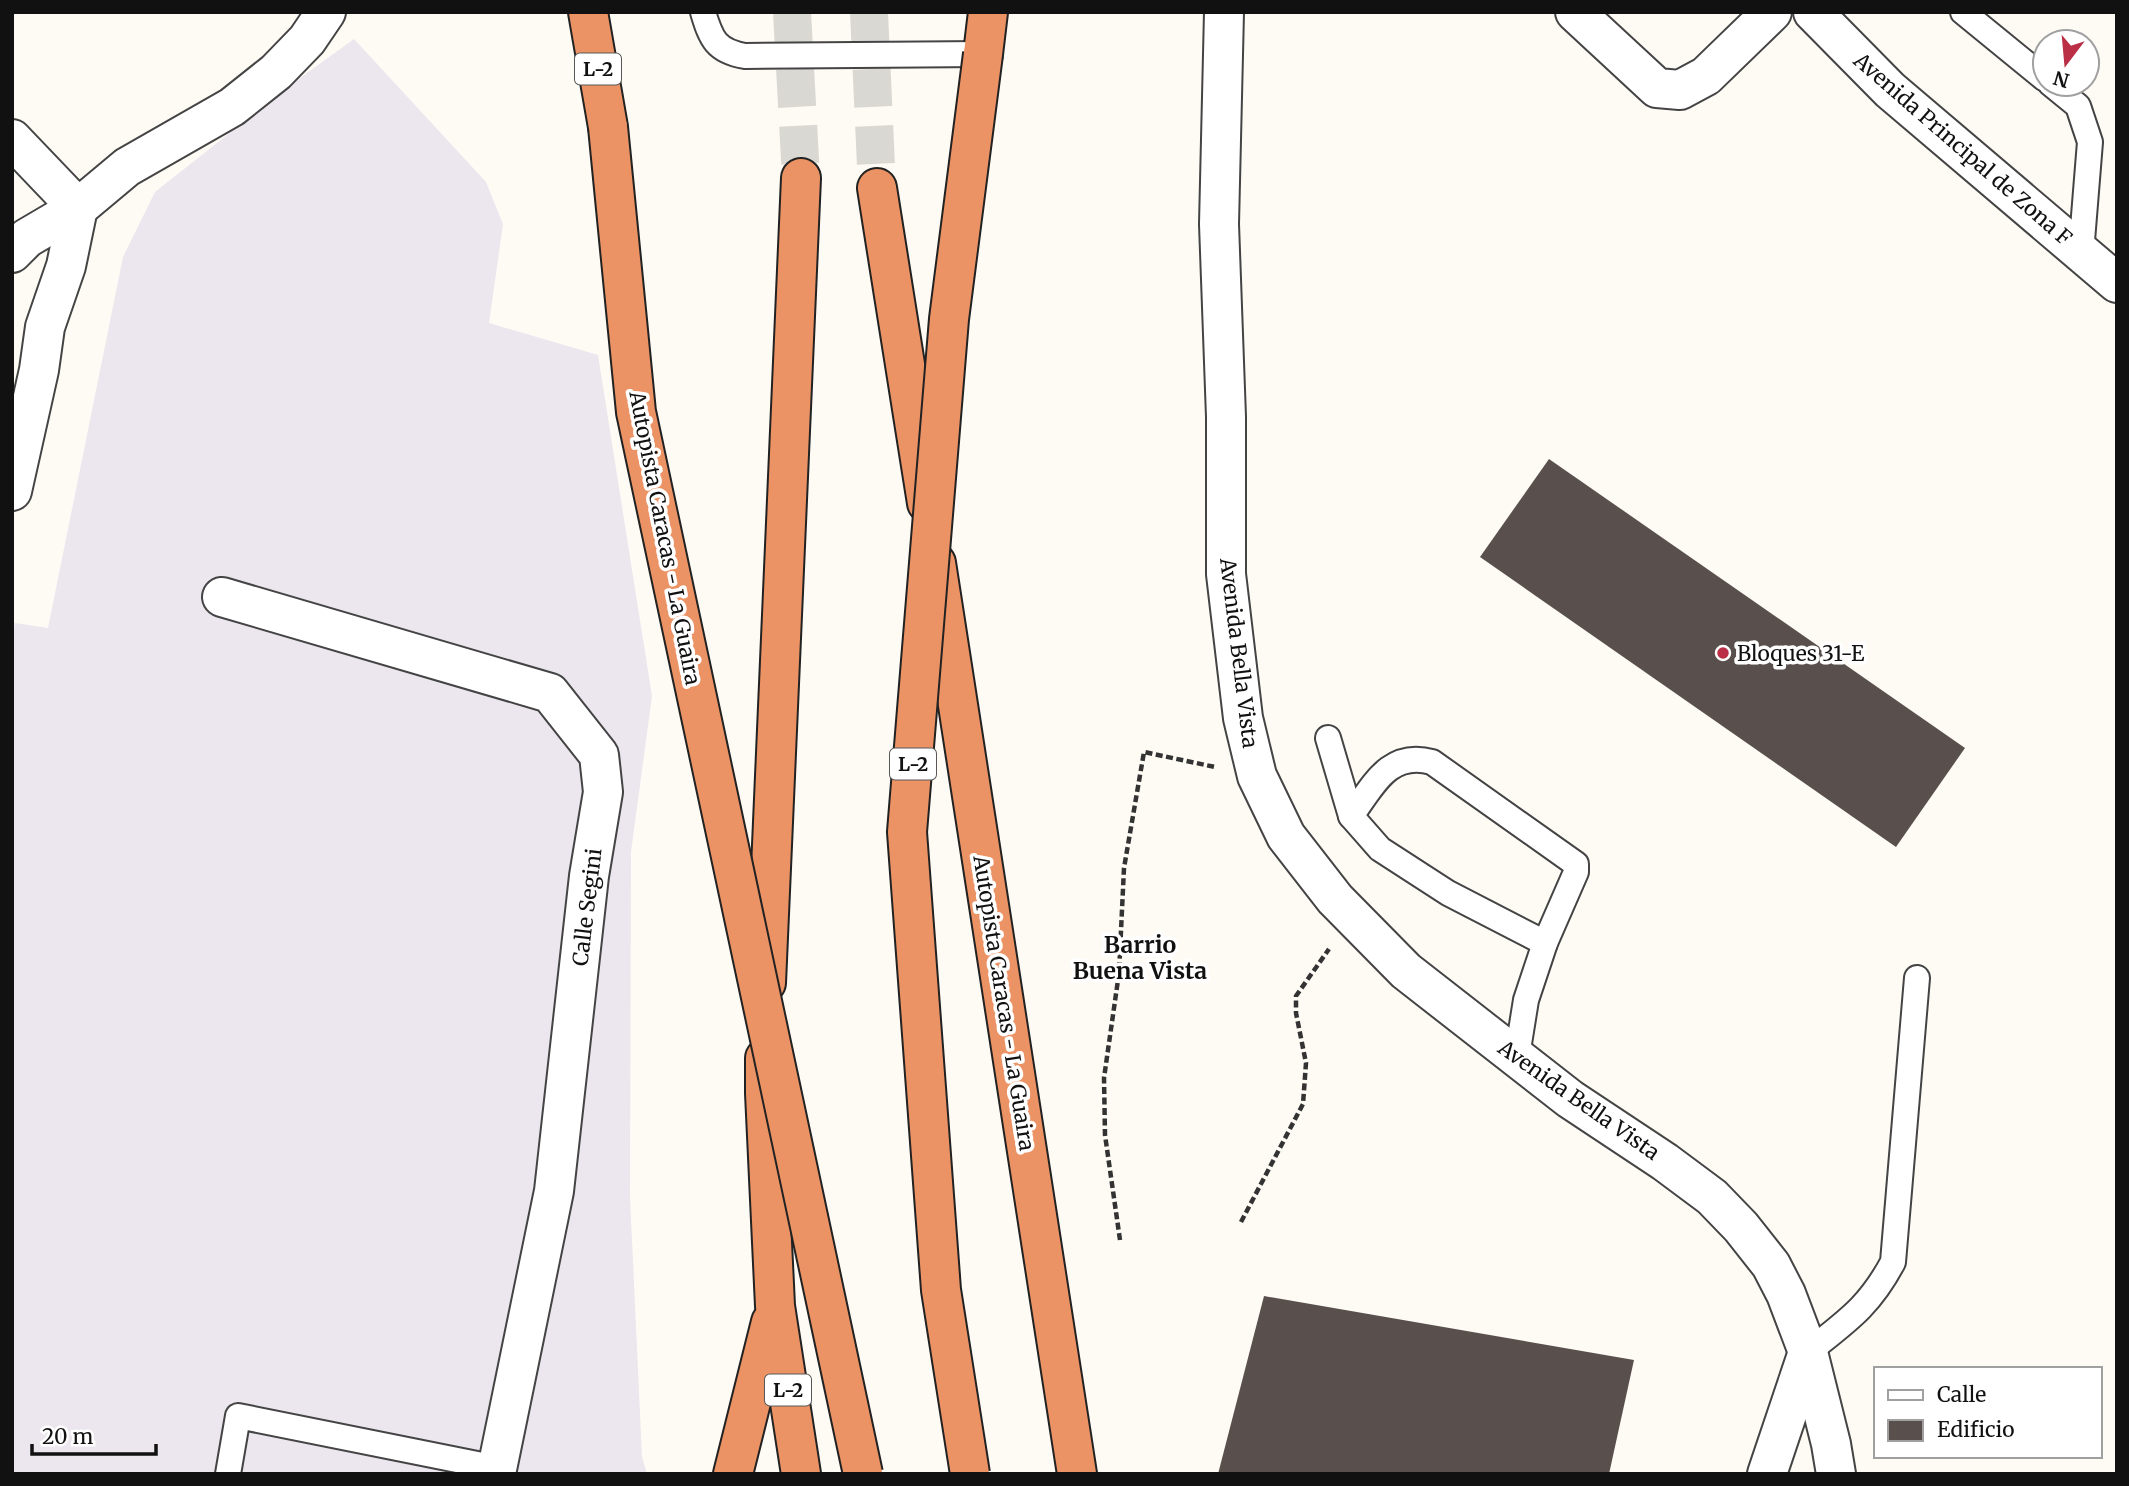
<svg xmlns="http://www.w3.org/2000/svg" width="2129" height="1486" font-family="Merriweather,serif">
<rect width="100%" height="100%" fill="#fefbf5"/>
<polygon fill="#ece6ee" points="354,39 486,182 503,224 489,323 598,355 652,696 631,852 630,1197 642,1457 647,1474 12,1474 12,639 15,623 48,628 123,257 155,192 289,86"/>
<g fill="#59504d">
<polygon points="1549,459 1965,748 1896,847 1480,557"/>
<polygon points="1264,1296 1634,1360 1609,1474 1218,1474"/>
</g>
<g fill="none" stroke-linecap="round" stroke-linejoin="round">
<g stroke="#dad8d3" stroke-width="38" stroke-dasharray="38 19" stroke-linecap="butt">
<polyline points="792,12 801,178"/>
<polyline points="869,12 877,188"/>
</g>
<defs>
<g id="lane">
<path d="M 703,12 C 711,39 716,51 745,56 L 983,54"/>
<polyline points="1963,12 2045,79"/>
<polyline points="2051,84 2078,106 2090,142 2081,253"/>
<polyline points="1328,738 1351,816 1380,849 1448,893 1545,943"/>
<path d="M 1351,816 C 1373,786 1389,750 1432,762 L 1576,864 L 1576,872 L 1545,943 L 1526,1000 L 1517,1056"/>
<path d="M 1808,1352 C 1847,1321 1869,1307 1893,1262 L 1917,978"/>
<polyline points="228,1474 238,1416 497,1468"/>
</g>
<g id="street">
<polyline points="1224,12 1219,224 1226,417 1226,574 1243,718 1257,776 1286,836 1335,899 1406,971 1570,1099 1665,1162 1712,1197 1741,1227 1771,1265 1786,1294 1808,1352 1831,1444 1836,1474"/>
<polyline points="1575,12 1657,88 1680,90 1706,76 1772,12"/>
<polyline points="1813,12 1890,90 2117,283"/>
<polyline points="12,139 78,208 66,266 45,327 39,370 12,491"/>
<polyline points="12,253 27,238 78,208 127,167 232,107 276,72 307,40 326,12"/>
<polyline points="222,597 550,693 599,755 603,792 589,876 554,1191 496,1474"/>
<polyline points="1767,1474 1808,1352"/>
</g>
<g id="highway">
<polyline points="588,12 608,127"/>
<polyline points="983,54 988,12"/>
<polyline points="877,188 927,503"/>
<polyline points="936,563 1077,1474"/>
<polyline points="766,983 801,178"/>
<polyline points="765,1058 765,1093 775,1306 801,1474"/>
<polyline points="733,1474 771,1322"/>
</g>
</defs>
<use href="#lane" stroke="#444" stroke-width="28"/>
<use href="#street" stroke="#444" stroke-width="42"/>
<use href="#highway" stroke="#222" stroke-width="42"/>
<g stroke="#333" stroke-width="4.5" stroke-dasharray="7 3.5" stroke-linecap="butt">
<polyline points="1241,1222 1303,1104 1306,1063 1296,1013 1296,996 1329,949"/>
<polyline points="1120,1240 1105,1135 1104,1078 1119,973 1124,868 1144,752 1215,767"/>
</g>
<use href="#lane" stroke="#fff" stroke-width="24"/>
<use href="#street" stroke="#fff" stroke-width="38"/>
<use href="#highway" stroke="#ec9365" stroke-width="38"/>
<defs>
<g id="highway-bridge">
<polyline points="608,127 636,412 863,1474"/>
<polyline points="970,1474 941,1290 907,832 949,319 983,54"/>
</g>
</defs>
<use href="#highway-bridge" stroke="#222" stroke-width="42" stroke-linecap="butt"/>
<use href="#highway-bridge" stroke="#ec9365" stroke-width="38"/>
</g>
<circle fill="#ba2f46" stroke="#fff" stroke-width="2.5" cx="1723" cy="653" r="7"/>
<g text-anchor="middle" dominant-baseline="central" stroke-width="7" stroke-linejoin="round" paint-order="stroke">
<g fill="#fff" stroke="#585858" stroke-width="2">
<rect x="575" y="53.5" width="46" height="31" rx="5"/>
<rect x="890" y="748.5" width="46" height="31" rx="5"/>
<rect x="765" y="1374.5" width="46" height="31" rx="5"/>
</g>
<g font-size="19" font-weight="bold" fill="#111">
<text x="598" y="69">L-2</text>
<text x="913" y="764">L-2</text>
<text x="788" y="1390">L-2</text>
</g>
<g font-size="21" fill="#111" stroke="#fff">
<text transform="translate(1963 149) rotate(41)">Avenida Principal de Zona F</text>
<text transform="translate(665 538) rotate(79)">Autopista Caracas - La Guaira</text>
<text transform="translate(1239 653) rotate(83)">Avenida Bella Vista</text>
<text transform="translate(587 907) rotate(-83)">Calle Segini</text>
<text transform="translate(1004 1003) rotate(81)">Autopista Caracas - La Guaira</text>
<text transform="translate(1579 1100) rotate(35)">Avenida Bella Vista</text>
</g>
<g font-size="21" fill="#111" stroke="#fff" text-anchor="start">
<text x="1737" y="653">Bloques 31-E</text>
</g>
<g font-size="23" font-weight="bold" fill="#111" stroke="#fff">
<text x="1140" y="944">Barrio<tspan x="1140" dy="26">Buena Vista</tspan></text>
</g>
</g>
<rect width="2129" height="1486" fill="none" stroke="#111111" stroke-width="28"/>
<rect x="1874" y="1367" width="228" height="91" fill="#ffffff" stroke="#a0a0a0" stroke-width="2"/>
<rect x="1888" y="1390" width="35" height="10" fill="#ffffff" stroke="#a0a0a0" stroke-width="2"/>
<text x="1937" y="1402" font-size="21" fill="#111111">Calle</text>
<rect x="1888" y="1420" width="35" height="21" fill="#59504d" stroke="#a0a0a0" stroke-width="2"/>
<text x="1937" y="1437" font-size="21" fill="#111111">Edificio</text>
<g transform="translate(2066 63) rotate(196)"><circle r="33" fill="#ffffff" stroke="#a0a0a0" stroke-width="2"/>
<path d="M0-5L12 26L0 18L-12 26Z" fill="#ba2f46"/>
<text y="-10" font-size="19" font-weight="bold" text-anchor="middle" fill="#111111">N</text>
</g>
<path d="M32 1444v10h124v-10" fill="none" stroke="#111111" stroke-width="3.5"/>
<text x="42" y="1444" font-size="21" fill="#111111" stroke="#ffffff" stroke-width="5" paint-order="stroke">20 m</text>
</svg>
